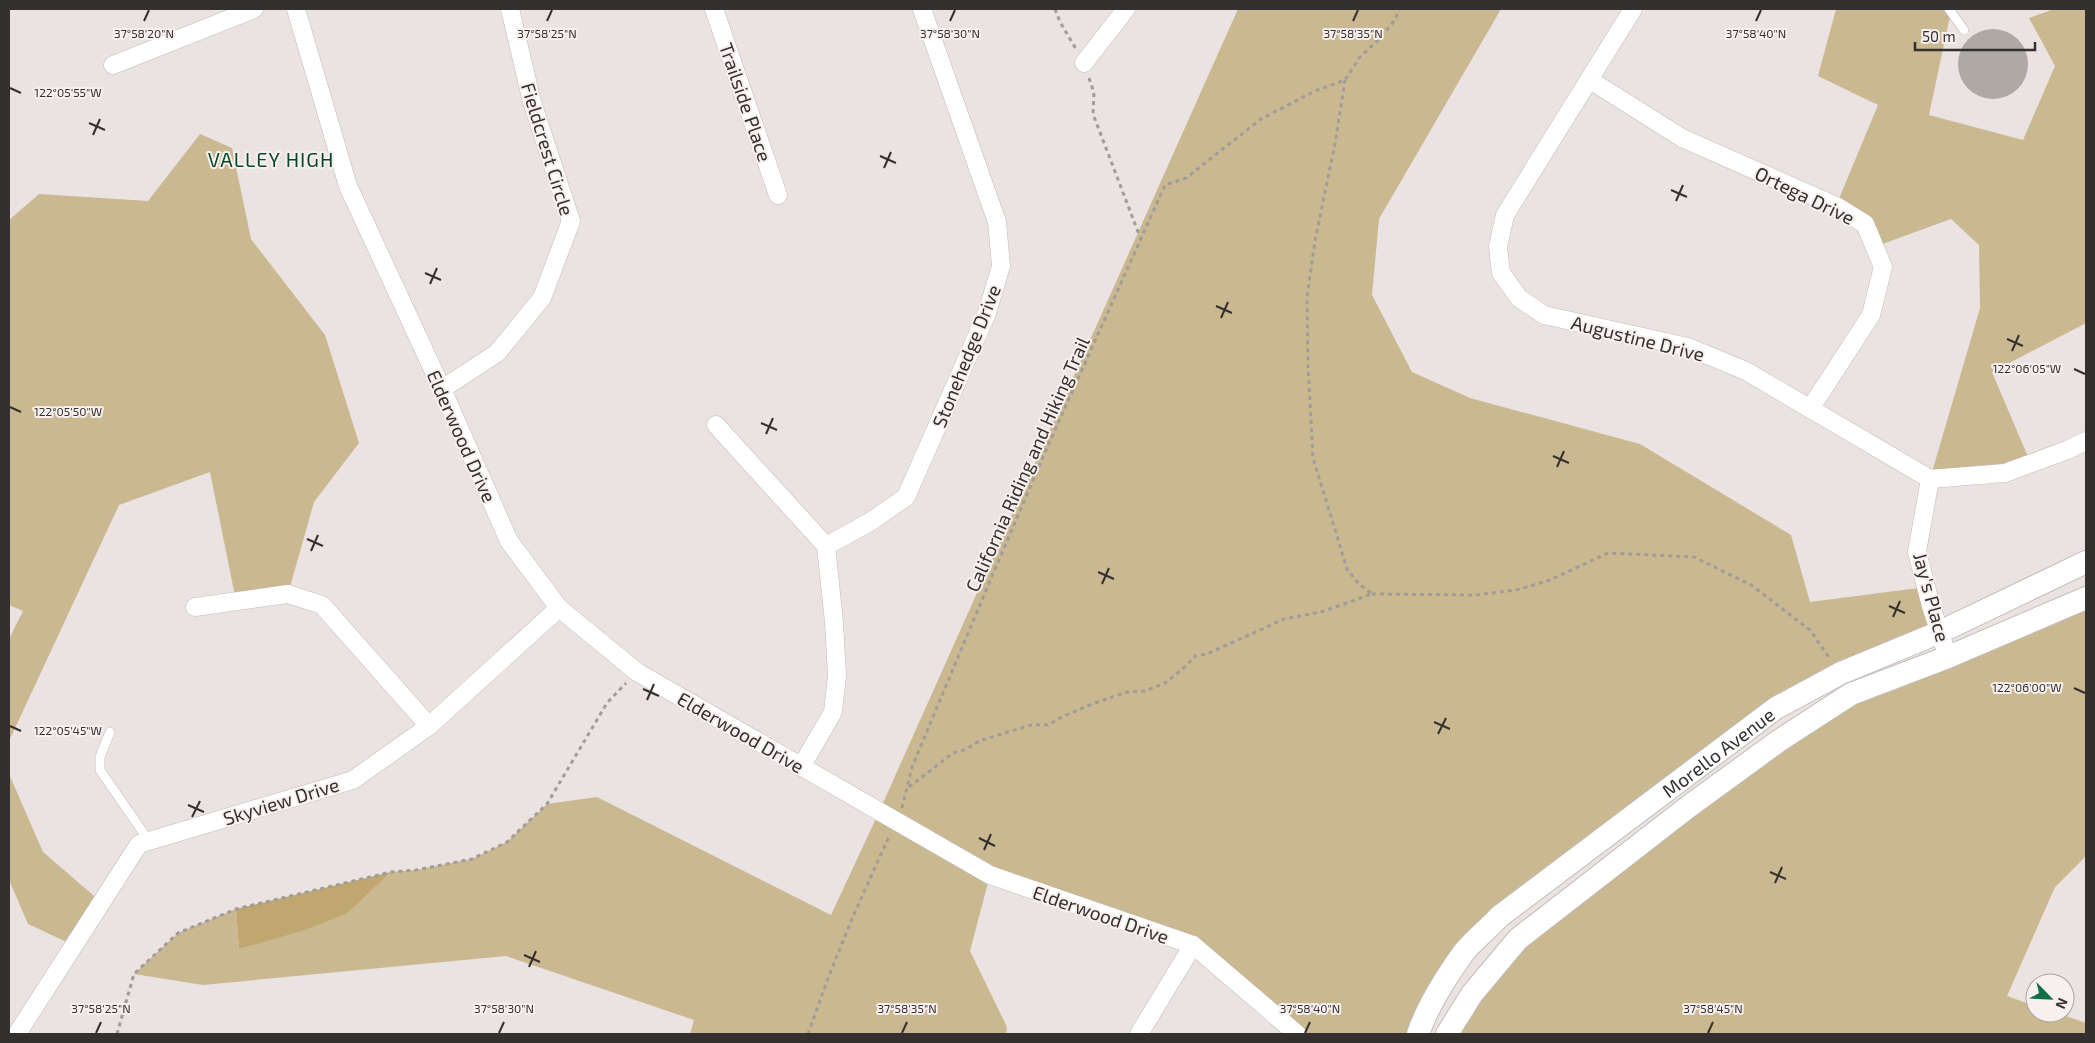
<svg xmlns="http://www.w3.org/2000/svg" width="2095" height="1043" font-family="'Exo 2',sans-serif">
<rect width="100%" height="100%" fill="#eae3e1"/>
<g fill="#cab890">
<polygon points="1238,9 1501,9 1379,219 1372,295 1412,372 1470,398 1640,444 1791,535 1810,602 1926,587 1938,632 1841,673 1501,916 1418,1034 1297,1034 1193,945 990,875 970,951 1007,1027 1006,1034 690,1034 694,1020 506,956 203,985 134,974 178,933 236,909 239,949 348,913 391,872 416,870 472,859 507,842 547,804 597,797 831,915 879,812"/>
<polygon points="1836,9 1953,9 1951,11 1929,115 2023,140 2055,66 2029,18 2054,9 2086,9 2086,323 1992,372 2031,464 1930,479 1980,308 1979,245 1951,219 1874,247 1836,206 1878,105 1818,76"/>
<polygon points="200,134 232,148 251,239 325,335 359,443 314,502 288,594 236,601 210,472 119,505 9,741 9,639 23,611 9,605 9,220 39,194 148,201"/>
<polygon points="2086,598 2086,856 2055,887 2007,996 2035,1006 2035,1013 2057,1013 2086,1023 2086,1034 1447,1034 1518,939 1851,694"/>
<polygon points="9,774 43,852 101,902 73,945 28,924 9,880"/>
</g>
<polygon fill="#c0a770" points="391,872 348,913 305,930 239,949 236,909"/>
<circle fill="#aea9a4" cx="1993" cy="64" r="35"/>
<g fill="none" stroke-linecap="round" stroke-linejoin="round">
<defs>
<g id="service">
<polyline points="1949,9 1964,30"/>
<polyline points="110,732 100,757 100,770 149,841"/>
</g>
<g id="minor">
<polyline points="296,9 348,186 442,389 509,541 559,608 637,672 990,875 1193,945 1297,1034"/>
<polyline points="714,9 778,195"/>
<polyline points="1633,9 1505,215 1498,247 1501,273 1519,298 1544,315 1688,347 1746,371 1930,479 2005,473 2067,450 2086,441"/>
<polyline points="1084,63 1126,9"/>
<polyline points="113,65 254,9"/>
<polyline points="1590,80 1682,138 1836,206 1865,224 1883,267 1871,315 1810,409"/>
<polyline points="442,389 497,353 542,298 571,221 532,102 510,9"/>
<polyline points="716,425 826,546 834,622 837,676 833,712 801,767"/>
<polyline points="1930,479 1917,552 1931,606 1948,657"/>
<polyline points="826,546 870,522 906,497 987,313 1001,266 997,222 922,9"/>
<polyline points="195,607 288,594 322,605 429,726"/>
<polyline points="17,1034 139,844 353,780 429,726 559,608"/>
<polyline points="1139,1034 1193,945"/>
</g>
<g id="tertiary">
<path id="s1" d="M 1418,1034 C 1428,1005 1446,977 1464,952 C 1475,939 1489,928 1500,916 L 1776,708 L 1841,673 L 1940,632 L 2086,562"/>
<polyline points="1447,1034 1472,994 1518,939 1688,807 1780,740 1851,694 1948,657 2086,598"/>
</g>
</defs>
<use href="#service" stroke="#c2bbb9" stroke-width="10"/>
<use href="#minor" stroke="#c2bbb9" stroke-width="19"/>
<use href="#tertiary" stroke="#c2bbb9" stroke-width="24"/>
<g stroke="#a19b9a" stroke-width="3" stroke-dasharray="4 4" stroke-linecap="butt">
<polyline points="1055,9 1060,22 1076,49"/>
<polyline points="1089,78 1094,93 1093,114 1140,237"/>
<polyline points="1372,594 1476,595 1516,590 1550,580 1608,553 1694,557 1751,585 1810,630 1830,659"/>
<polyline points="909,787 953,753 967,749 979,741 1031,725 1048,725 1062,717 1092,704 1127,692 1145,691 1165,683 1186,666 1195,656 1207,654 1284,619 1321,612 1372,594 1359,584 1347,569 1313,458 1308,365 1307,297 1315,241 1335,144 1345,80"/>
<polyline points="902,808 912,767 992,576 1046,450 1165,185 1186,178 1261,119 1315,91 1345,80 1360,57 1379,39 1395,20 1399,9"/>
<polyline points="117,1034 134,974 178,933 236,909 391,872 416,870 472,859 507,842 547,804 607,703 626,683"/>
<polyline points="808,1034 828,978 852,919 890,834"/>
</g>
<use href="#service" stroke="#fff" stroke-width="9"/>
<use href="#minor" stroke="#fff" stroke-width="18"/>
<use href="#tertiary" stroke="#fff" stroke-width="22"/>
</g>
<path fill="none" stroke="#33302f" stroke-width="2" d="M 144,21 L 149,10M 547,21 L 552,10M 950,21 L 955,10M 1353,21 L 1358,10M 1756,21 L 1761,10M 10,88 L 21,93M 89,123 L 105,130M 93,135 L 100,119M 880,156 L 896,163M 884,168 L 891,152M 1671,190 L 1687,197M 1676,201 L 1683,185M 425,273 L 441,280M 430,284 L 437,268M 1216,306 L 1232,313M 1221,318 L 1228,302M 2007,339 L 2023,346M 2012,351 L 2019,335M 2074,369 L 2085,374M 10,407 L 21,412M 761,423 L 777,430M 766,434 L 773,418M 1553,456 L 1569,463M 1557,467 L 1564,451M 307,539 L 323,546M 311,551 L 318,535M 1098,572 L 1114,579M 1102,584 L 1109,568M 1889,606 L 1905,613M 1893,617 L 1900,601M 2074,688 L 2085,693M 643,689 L 659,696M 647,700 L 654,684M 1434,722 L 1450,729M 10,726 L 21,731M 1438,734 L 1446,718M 188,805 L 204,812M 192,817 L 200,801M 979,838 L 995,846M 984,850 L 991,834M 1770,872 L 1786,879M 1775,883 L 1782,867M 524,955 L 540,962M 529,967 L 536,951M 96,1033 L 101,1022M 499,1033 L 504,1022M 902,1033 L 907,1022M 1305,1033 L 1310,1022M 1708,1033 L 1713,1022"/>
<g text-anchor="middle" dominant-baseline="central" stroke-width="4" stroke-linejoin="round" paint-order="stroke">
<g font-size="19" fill="#33302f" stroke="#f7f0ee">
<text transform="translate(746 102) rotate(71)">Trailside Place</text>
<text transform="translate(548 149) rotate(73)">Fieldcrest Circle</text>
<text transform="translate(1805 195) rotate(26)">Ortega Drive</text>
<text transform="translate(1638 338) rotate(14)">Augustine Drive</text>
<text transform="translate(966 356) rotate(-68)">Stonehedge Drive</text>
<text transform="translate(462 436) rotate(66)">Elderwood Drive</text>
<text transform="translate(1027 464) rotate(-66)">California Riding and Hiking Trail</text>
<text transform="translate(1932 597) rotate(75)">Jay's Place</text>
<text transform="translate(741 732) rotate(30)">Elderwood Drive</text>
<text stroke="none"><textPath href="#s1" startOffset="418">Morello Avenue</textPath></text>
<text transform="translate(281 801) rotate(-17)">Skyview Drive</text>
<text transform="translate(1101 914) rotate(19)">Elderwood Drive</text>
</g>
<g font-size="20" letter-spacing="1" fill="#05472a" stroke="#f7f0ee">
<text x="271" y="159">VALLEY HIGH</text>
</g>
</g>
<g font-size="12" text-anchor="middle" fill="#33302f" stroke="#f7f0ee" stroke-width="4" stroke-linejoin="round" paint-order="stroke">
<text x="144" y="38">37°58'20"N</text>
<text x="547" y="38">37°58'25"N</text>
<text x="950" y="38">37°58'30"N</text>
<text x="1353" y="38">37°58'35"N</text>
<text x="1756" y="38">37°58'40"N</text>
<text x="68" y="97">122°05'55"W</text>
<text x="2027" y="373">122°06'05"W</text>
<text x="68" y="416">122°05'50"W</text>
<text x="2027" y="692">122°06'00"W</text>
<text x="68" y="735">122°05'45"W</text>
<text x="101" y="1013">37°58'25"N</text>
<text x="504" y="1013">37°58'30"N</text>
<text x="907" y="1013">37°58'35"N</text>
<text x="1310" y="1013">37°58'40"N</text>
<text x="1713" y="1013">37°58'45"N</text>
</g>
<rect width="2095" height="1043" fill="none" stroke="#33302f" stroke-width="20"/>
<g transform="translate(2050 998) rotate(114)"><circle r="24" fill="#f7f0ee" stroke="#a9a3a2"/>
<path d="M0-4L9 19L0 12L-9 19Z" fill="#117045"/>
<text y="-8" font-size="14" font-weight="bold" text-anchor="middle" fill="#33302f">N</text>
</g>
<path d="M1915 42v8h120v-8" fill="none" stroke="#33302f" stroke-width="2.5"/>
<text x="1922" y="42" font-size="15" fill="#33302f" stroke="#f7f0ee" stroke-width="4" paint-order="stroke">50 m</text>
</svg>
